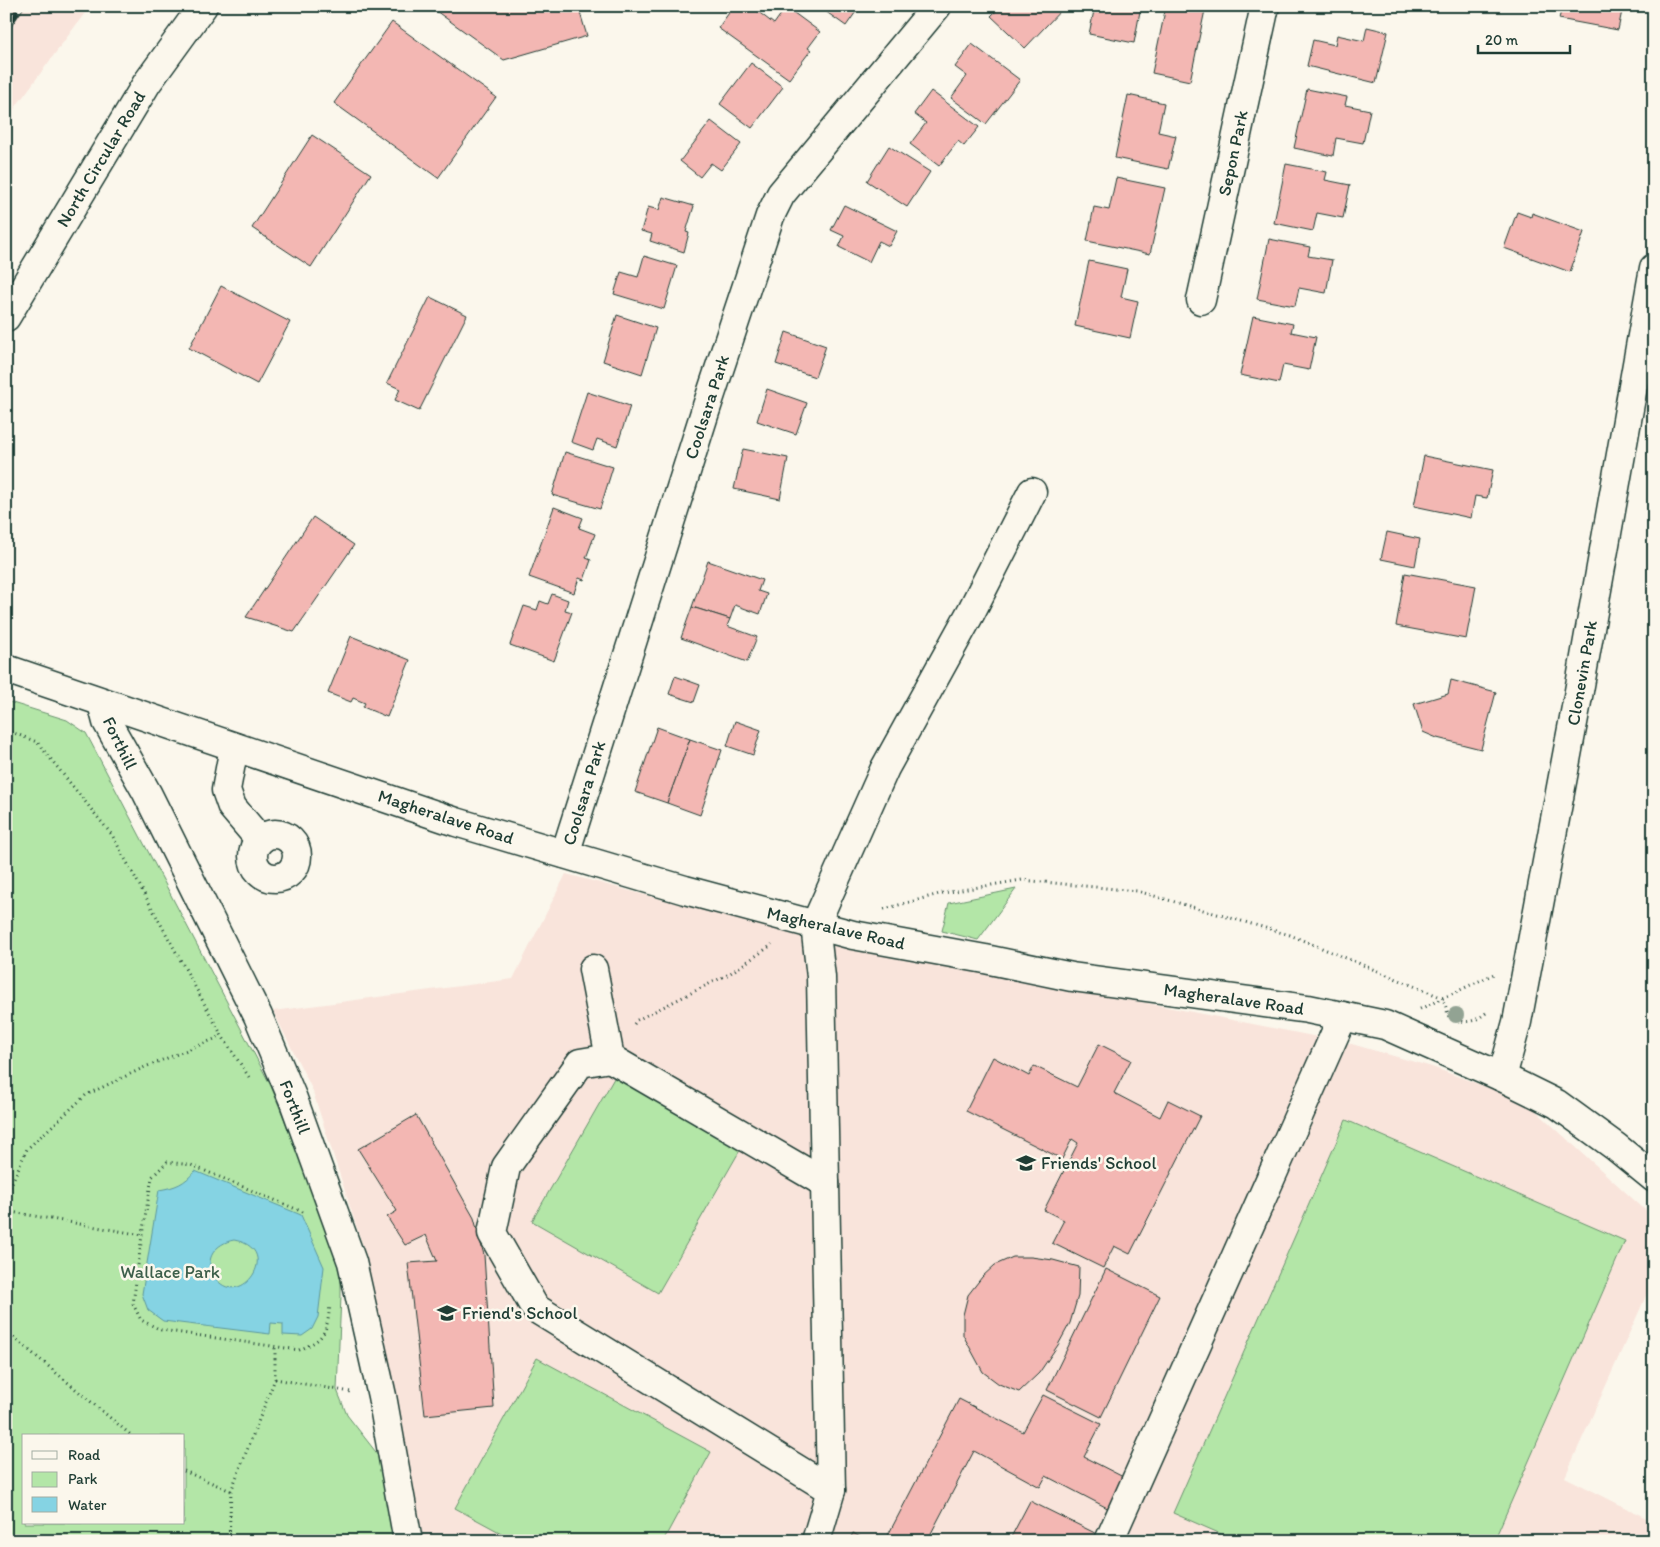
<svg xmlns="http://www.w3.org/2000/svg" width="1660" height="1547" font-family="Itim,sans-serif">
<rect width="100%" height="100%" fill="#fbf7ec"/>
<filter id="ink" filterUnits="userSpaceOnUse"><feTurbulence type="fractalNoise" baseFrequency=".02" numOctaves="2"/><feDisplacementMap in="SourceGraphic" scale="10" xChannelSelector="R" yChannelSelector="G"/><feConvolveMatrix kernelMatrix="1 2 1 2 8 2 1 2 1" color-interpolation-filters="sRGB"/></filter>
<g filter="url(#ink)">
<g fill="#f9e4db">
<polygon points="6,6 90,6 6,120"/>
<polygon points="566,874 775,929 1348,1043 1432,1067 1525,1101 1654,1218 1654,1278 1565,1477 1654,1522 1654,1541 424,1541 366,1256 312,1089 273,1011 513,979"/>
</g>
<g fill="#b3e6a7" stroke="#69926e" fill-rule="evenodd">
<path d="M 6,701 L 67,720 L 86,733 L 271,1086 L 341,1260 L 341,1296 L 337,1390 L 347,1415 L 379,1456 L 399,1541 L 6,1541 ZM 24,1436 L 184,1436 L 184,1523 L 24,1523 Z"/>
<polygon points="1016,889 978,940 942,931 949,903"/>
<polygon points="617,1073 743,1145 658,1293 532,1221"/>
<polygon points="1346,1120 1625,1241 1494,1541 1237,1541 1173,1513"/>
<polygon points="537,1358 711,1452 663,1541 516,1541 455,1508"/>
</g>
<path fill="#85d3e3" stroke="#5c979d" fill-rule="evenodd" d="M 195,1171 L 301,1215 L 324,1267 L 318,1317 L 312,1329 L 302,1336 L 283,1335 L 283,1324 L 271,1323 L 270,1334 L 163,1321 L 148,1310 L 142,1294 L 159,1190 C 176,1187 184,1184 195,1171 ZM 234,1240 C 286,1249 238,1314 214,1276 C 203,1259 216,1243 234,1240 Z"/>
<g fill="#f3b7b3" stroke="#1f3d34">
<polygon points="6,6 18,6 6,24"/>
<polygon points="429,6 578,6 587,36 504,60"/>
<polygon points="734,6 759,6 756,10 774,24 786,7 820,32 808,48 811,50 789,79 718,28"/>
<polygon points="818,6 860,6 846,26"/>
<polygon points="1001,6 1065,6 1025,48 991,16"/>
<polygon points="1095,6 1141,6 1134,43 1089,34"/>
<polygon points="1166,6 1186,6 1205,10 1190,81 1152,73"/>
<polygon points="1562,6 1623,6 1618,30 1559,19"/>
<polygon points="392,22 496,97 438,178 334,103"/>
<polygon points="1367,27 1388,32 1376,83 1307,66 1313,40 1335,45 1337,35 1364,41"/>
<polygon points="972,44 1020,80 986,124 951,98 967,76 955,67"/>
<polygon points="751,63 783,87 752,128 720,104"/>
<polygon points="1307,89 1347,97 1345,105 1370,110 1363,143 1336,138 1333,156 1294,148"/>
<polygon points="931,91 979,127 964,146 958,141 939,166 910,144 926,123 914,114"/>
<polygon points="1128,95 1164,103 1158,132 1176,136 1168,169 1115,158"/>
<polygon points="711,121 741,144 721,170 711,163 700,177 680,161"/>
<polygon points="312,135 371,174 311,267 252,228"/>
<polygon points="889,146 930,172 907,207 867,181"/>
<polygon points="1286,164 1327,172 1325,180 1350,185 1343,218 1317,213 1313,231 1274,223"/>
<polygon points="1116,178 1165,188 1150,254 1087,241 1094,207 1109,210"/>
<polygon points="663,197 694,206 686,232 689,233 684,252 650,241 652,234 641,231 648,207 659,210"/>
<polygon points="844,205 897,231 889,246 879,241 869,262 839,247 844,236 831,230"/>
<polygon points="1517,212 1531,217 1532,213 1584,232 1570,272 1504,248"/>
<polygon points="1269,239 1310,247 1308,256 1332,260 1326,293 1299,288 1295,306 1257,299"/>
<polygon points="644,256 677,266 664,309 614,294 621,272 638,277"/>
<polygon points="1089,261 1127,269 1121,297 1138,301 1130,338 1075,326"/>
<polygon points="221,286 290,322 257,384 189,348"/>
<polygon points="430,297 467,315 419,411 395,400 400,389 387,383"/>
<polygon points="617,315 656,328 642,374 603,361"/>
<polygon points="1253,316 1293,324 1291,332 1316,337 1309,370 1283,365 1279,383 1240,375"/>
<polygon points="786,332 826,346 815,377 776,364"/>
<polygon points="767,389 807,403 796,434 757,421"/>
<polygon points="587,392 630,406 617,446 597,439 593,450 571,442"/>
<polygon points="743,449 788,458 780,499 734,489"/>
<polygon points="565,452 613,467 600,509 552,495"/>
<polygon points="1424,456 1493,470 1487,498 1475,496 1471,518 1414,506"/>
<polygon points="554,507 583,518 579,528 595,534 586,558 591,560 584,580 579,578 574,593 529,577"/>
<polygon points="313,517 354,545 294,632 246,617"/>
<polygon points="1387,532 1420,539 1415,566 1381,559"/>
<polygon points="708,561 762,580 758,591 767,594 760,614 735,605 730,619 692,607"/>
<polygon points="1405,573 1476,586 1466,639 1396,626"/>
<polygon points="552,594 568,600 565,610 572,612 554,661 510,645 524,606 537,610 540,601 548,604"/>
<polygon points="692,607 730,619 727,626 757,637 747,662 681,638"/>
<polygon points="351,636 410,660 387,717 363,707 365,703 353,698 351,702 328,693"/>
<polygon points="675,676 700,685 694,702 669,694"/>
<polygon points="1451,680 1496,692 1481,749 1437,738 1423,732 1414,704 1448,694"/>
<polygon points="735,721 761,730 753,755 727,746"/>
<polygon points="657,727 690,739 667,803 635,792"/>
<polygon points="690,739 722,750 700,815 667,803"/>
<polygon points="1099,1044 1131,1060 1114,1093 1160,1117 1168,1100 1200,1116 1130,1254 1114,1246 1103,1268 1052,1243 1064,1220 1044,1210 1078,1143 1072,1139 1062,1159 966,1111 993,1057 1029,1076 1034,1066 1077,1087"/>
<polygon points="416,1115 474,1218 484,1255 494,1408 425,1415 408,1263 437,1261 426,1235 405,1245 387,1217 397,1211 358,1149"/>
<polygon points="1013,1257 1031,1257 1053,1260 1079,1267 1078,1296 1070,1323 1058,1345 1039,1373 1019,1392 999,1384 983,1372 963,1335 963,1315 968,1295 982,1277 995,1265"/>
<polygon points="1106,1269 1160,1296 1101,1417 1047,1390"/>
<polygon points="1043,1395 1101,1424 1084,1457 1131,1481 1115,1512 1046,1476 1040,1487 974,1451 927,1541 885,1541 959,1399 1023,1432"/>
<polygon points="1030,1501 1101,1536 1099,1541 1009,1541"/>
<polygon points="853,1533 867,1541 849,1541"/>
</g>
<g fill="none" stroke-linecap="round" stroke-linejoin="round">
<defs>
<g id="minor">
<polyline points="1201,300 1265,6"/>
<polyline points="6,317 147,83 203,6"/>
<polyline points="6,669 456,822 685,890 853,935 985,959 1072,977 1308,1009 1385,1025 1502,1077 1557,1104 1616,1147 1654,1178"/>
<polyline points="102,703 107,722 147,793 258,1016 293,1099 352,1262 382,1396 408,1541"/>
<polyline points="234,747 226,790 232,807 260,840"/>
<circle cx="275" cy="856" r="22"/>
<polyline points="565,854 704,415 770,216 781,194 937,6"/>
<polyline points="593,969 610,1058 825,1183"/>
<polyline points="610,1058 580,1063 506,1167 492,1233 535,1308 831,1490"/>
<polyline points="1502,1077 1517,1022 1579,691 1654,268"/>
<polyline points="816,1541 831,1490 821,977 815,925 885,768 971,612 1032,492"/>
<polyline points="1109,1541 1343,1016"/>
</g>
</defs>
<use href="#minor" stroke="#1f3d34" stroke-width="31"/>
<g stroke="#1f3d34" stroke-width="3" stroke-dasharray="1 4" stroke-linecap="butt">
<polyline points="6,730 37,742 112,835 222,1036 251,1080"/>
<path d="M 884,909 L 943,893 L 1022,880 L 1137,891 L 1290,935 L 1443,998 L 1449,1017 C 1465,1023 1472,1024 1486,1013"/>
<polyline points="1420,1009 1496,973"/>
<polyline points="634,1024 637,1020 729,974 769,947 772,944"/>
<polyline points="6,1196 27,1149 86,1095 145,1067 222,1036"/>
<polyline points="6,1211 142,1235"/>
<path d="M 303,1212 L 191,1165 L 167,1162 L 152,1177 L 142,1235 L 133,1304 L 141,1320 L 161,1330 L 299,1350 C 325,1339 327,1332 330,1305"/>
<polyline points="6,1331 132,1436"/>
<polyline points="275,1379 351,1392"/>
<polyline points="184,1471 231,1491"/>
<polyline points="229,1541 231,1491 275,1379 275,1347"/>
</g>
<use href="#minor" stroke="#fbf7ec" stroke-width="28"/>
<defs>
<polyline id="rail" points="6,30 22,6"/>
</defs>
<use href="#rail" stroke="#1f3d34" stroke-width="5.5"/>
<use href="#rail" stroke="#fbf7ec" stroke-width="4" stroke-dasharray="11" stroke-linecap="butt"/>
</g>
<circle fill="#92a393" cx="1456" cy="1015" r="8"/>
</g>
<defs>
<symbol id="school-bare" viewBox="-9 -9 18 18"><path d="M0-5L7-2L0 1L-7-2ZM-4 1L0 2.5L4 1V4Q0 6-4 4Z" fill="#1f3d34" stroke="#fbf7ec" stroke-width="2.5" paint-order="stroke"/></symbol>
</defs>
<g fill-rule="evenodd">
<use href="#school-bare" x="1012" y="1149" width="28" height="28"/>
<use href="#school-bare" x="433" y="1299" width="28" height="28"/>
</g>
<g text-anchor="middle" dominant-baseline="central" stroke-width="5" stroke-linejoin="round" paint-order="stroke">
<g font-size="18" fill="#1f3d34" stroke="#fbf7ec">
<text transform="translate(1233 153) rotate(-78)">Sepon Park</text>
<text transform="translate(101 159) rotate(-59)">North Circular Road</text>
<text transform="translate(707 407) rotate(-72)">Coolsara Park</text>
<text transform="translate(1582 673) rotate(-80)">Clonevin Park</text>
<text transform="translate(120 743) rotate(64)">Forthill</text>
<text transform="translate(584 793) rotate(-73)">Coolsara Park</text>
<text transform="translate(446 817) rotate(18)">Magheralave Road</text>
<text transform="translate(836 928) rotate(13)">Magheralave Road</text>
<text transform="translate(1234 999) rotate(8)">Magheralave Road</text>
<text transform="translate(295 1107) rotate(69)">Forthill</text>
</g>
<g font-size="18" fill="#1f3d34" stroke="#fbf7ec" text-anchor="start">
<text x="1041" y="1163">Friends' School</text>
<text x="462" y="1313">Friend's School</text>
</g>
<g font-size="18" fill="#3d5f4b" stroke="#fbf7ec">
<text x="170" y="1272">Wallace Park</text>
</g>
</g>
<rect width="1660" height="1547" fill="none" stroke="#fbf7ec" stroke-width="25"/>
<rect x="12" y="12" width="1635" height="1522" fill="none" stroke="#1f3d34" stroke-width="2" filter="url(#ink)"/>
<rect x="22" y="1434" width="162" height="90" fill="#fbf7ec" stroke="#a3ada2"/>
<rect x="32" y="1451" width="25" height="8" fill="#fbf7ec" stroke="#a3ada2"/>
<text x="68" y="1460" font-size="15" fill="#1f3d34">Road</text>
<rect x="32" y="1472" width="25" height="15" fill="#b3e6a7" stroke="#a3ada2"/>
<text x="68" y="1484" font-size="15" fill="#1f3d34">Park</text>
<rect x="32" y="1497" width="25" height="15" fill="#85d3e3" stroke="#a3ada2"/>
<text x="68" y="1510" font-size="15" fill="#1f3d34">Water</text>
<path d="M1478 45v8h92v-8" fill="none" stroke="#1f3d34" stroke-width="2.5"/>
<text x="1485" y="45" font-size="15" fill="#1f3d34" stroke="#fbf7ec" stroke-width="4" paint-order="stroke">20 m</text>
</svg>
